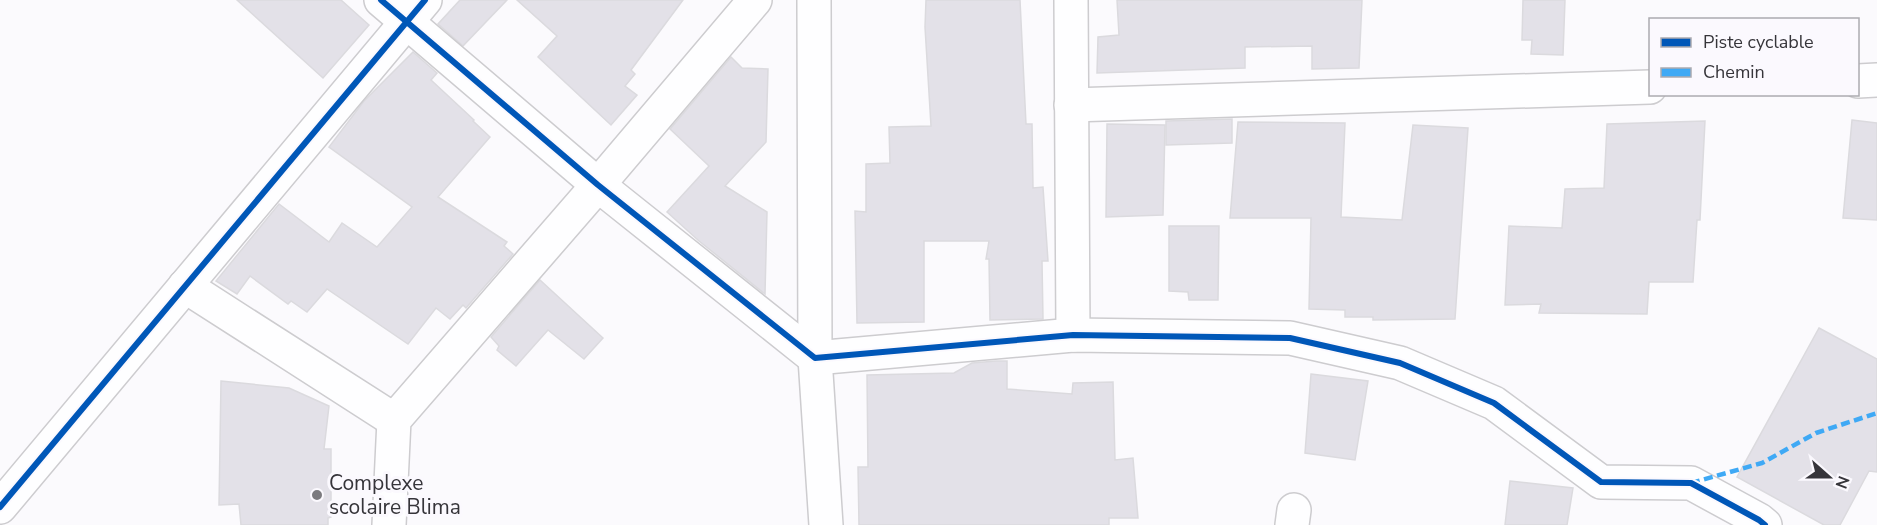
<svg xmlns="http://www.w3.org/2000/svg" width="1877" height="525" font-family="'Nunito Sans',sans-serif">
<rect width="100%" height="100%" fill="#fbfafd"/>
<g fill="#e3e1e8" stroke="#dbdade" stroke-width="1.5">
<polygon points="237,0 341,0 369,25 323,78"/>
<polygon points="460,0 507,0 463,46 438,24"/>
<polygon points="517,0 683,0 631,70 635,74 625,86 637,95 611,125 538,57 557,36"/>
<polygon points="926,0 1020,0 1026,124 1032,124 1033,188 1043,187 1048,261 1042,261 1043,319 990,320 989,259 986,259 989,241 924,241 924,322 857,323 855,211 866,212 866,164 890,163 889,127 931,126 925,27"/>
<polygon points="1117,0 1362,0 1359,68 1312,69 1312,46 1245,47 1245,68 1097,73 1098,37 1119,35"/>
<polygon points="1523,0 1565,0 1563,55 1531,54 1532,40 1522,40"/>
<polygon points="413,52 437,73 431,80 474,120 473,121 490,137 438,197 507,242 504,246 513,254 466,308 463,305 450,319 436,308 408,344 327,289 307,312 291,301 288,304 250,276 237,294 216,281 279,204 329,242 342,223 377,247 412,207 329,147 364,101"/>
<polygon points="731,57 742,68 768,69 766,142 725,186 767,212 765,294 699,241 667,212 709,166 670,129"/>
<polygon points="1232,119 1232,143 1166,145 1166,121"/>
<polygon points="1852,120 1877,123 1877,220 1843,218"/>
<polygon points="1705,121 1700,220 1697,220 1693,282 1649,282 1647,314 1539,313 1541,304 1505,305 1509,226 1562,228 1565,189 1604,188 1607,124"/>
<polygon points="1238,122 1345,123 1341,217 1402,220 1413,125 1468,128 1455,319 1373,320 1373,317 1345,317 1345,310 1309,309 1311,218 1230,218"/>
<polygon points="1107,124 1165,125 1163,215 1106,217"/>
<polygon points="1169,226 1219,226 1218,300 1189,300 1188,292 1169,291"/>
<polygon points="540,280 603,338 584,359 548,330 516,366 497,350 499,346 491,337"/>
<polygon points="1819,328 1877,359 1877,472 1869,471 1840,525 1824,525 1737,477"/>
<polygon points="996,361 1007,361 1007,389 1072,394 1073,383 1113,382 1115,460 1133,458 1138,518 1109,518 1109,525 859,525 858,467 868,467 867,375 954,373 972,363"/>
<polygon points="1311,374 1368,381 1355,460 1305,453"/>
<polygon points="221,381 289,388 329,406 324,449 331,449 331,517 328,518 328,525 241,525 239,504 219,505"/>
<polygon points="1510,481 1573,488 1567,525 1505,525"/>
</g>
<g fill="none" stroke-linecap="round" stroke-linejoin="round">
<defs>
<g id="minor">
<polyline points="381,0 598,185 815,358 1073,335 1290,338 1400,363 1494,403 1601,482 1691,483 1759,520 1765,525"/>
<polyline points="814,0 815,358 826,525"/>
<polyline points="1071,0 1073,335"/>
<polyline points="1858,81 1877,80"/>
<polyline points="1071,105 1650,87"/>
<polyline points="185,286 394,420"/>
<polyline points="0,507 425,0"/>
<polyline points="389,525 394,420 598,185 755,0"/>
<polyline points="1292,525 1294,510"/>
</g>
</defs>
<use href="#minor" stroke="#cdcccf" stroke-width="36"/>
<use href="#minor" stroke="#fefeff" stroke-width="33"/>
<polyline stroke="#3fa9f5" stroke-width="4.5" stroke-dasharray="9 4.5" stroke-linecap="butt" points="1691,483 1762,463 1816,433 1877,413"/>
<defs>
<g id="cycleway">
<polyline points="381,0 598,185 815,358 1073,335 1290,338 1400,363 1494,403 1601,482 1691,483 1759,520 1765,525"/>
<polyline points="0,507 425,0"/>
</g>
</defs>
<use href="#cycleway" stroke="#fbf9fe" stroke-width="10"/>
<use href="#cycleway" stroke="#0057b8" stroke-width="6"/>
</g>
<circle fill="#7b7a7e" stroke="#fbf9fe" stroke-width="2" cx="317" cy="495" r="6"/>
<g text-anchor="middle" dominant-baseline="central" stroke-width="6" stroke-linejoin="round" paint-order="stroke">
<g font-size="21" fill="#36353a" stroke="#fbf9fe" text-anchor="start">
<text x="329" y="483">Complexe<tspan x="329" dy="24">scolaire Blima</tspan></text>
</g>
</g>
<rect x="1649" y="18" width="210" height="78" fill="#fbf9fe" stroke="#acabb0" stroke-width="1.5"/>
<rect x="1661" y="38" width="30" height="9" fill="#0057b8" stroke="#acabb0" stroke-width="1.5"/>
<text x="1703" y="48" font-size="18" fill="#36353a">Piste cyclable</text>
<rect x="1661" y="68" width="30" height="9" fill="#3fa9f5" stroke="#acabb0" stroke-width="1.5"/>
<text x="1703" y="78" font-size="18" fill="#36353a">Chemin</text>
<g transform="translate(1829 477) rotate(111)" stroke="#fbf9fe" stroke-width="4.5" paint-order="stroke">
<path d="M0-4.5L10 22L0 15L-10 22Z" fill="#36353a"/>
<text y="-9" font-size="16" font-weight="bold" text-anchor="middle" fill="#36353a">N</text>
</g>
</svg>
